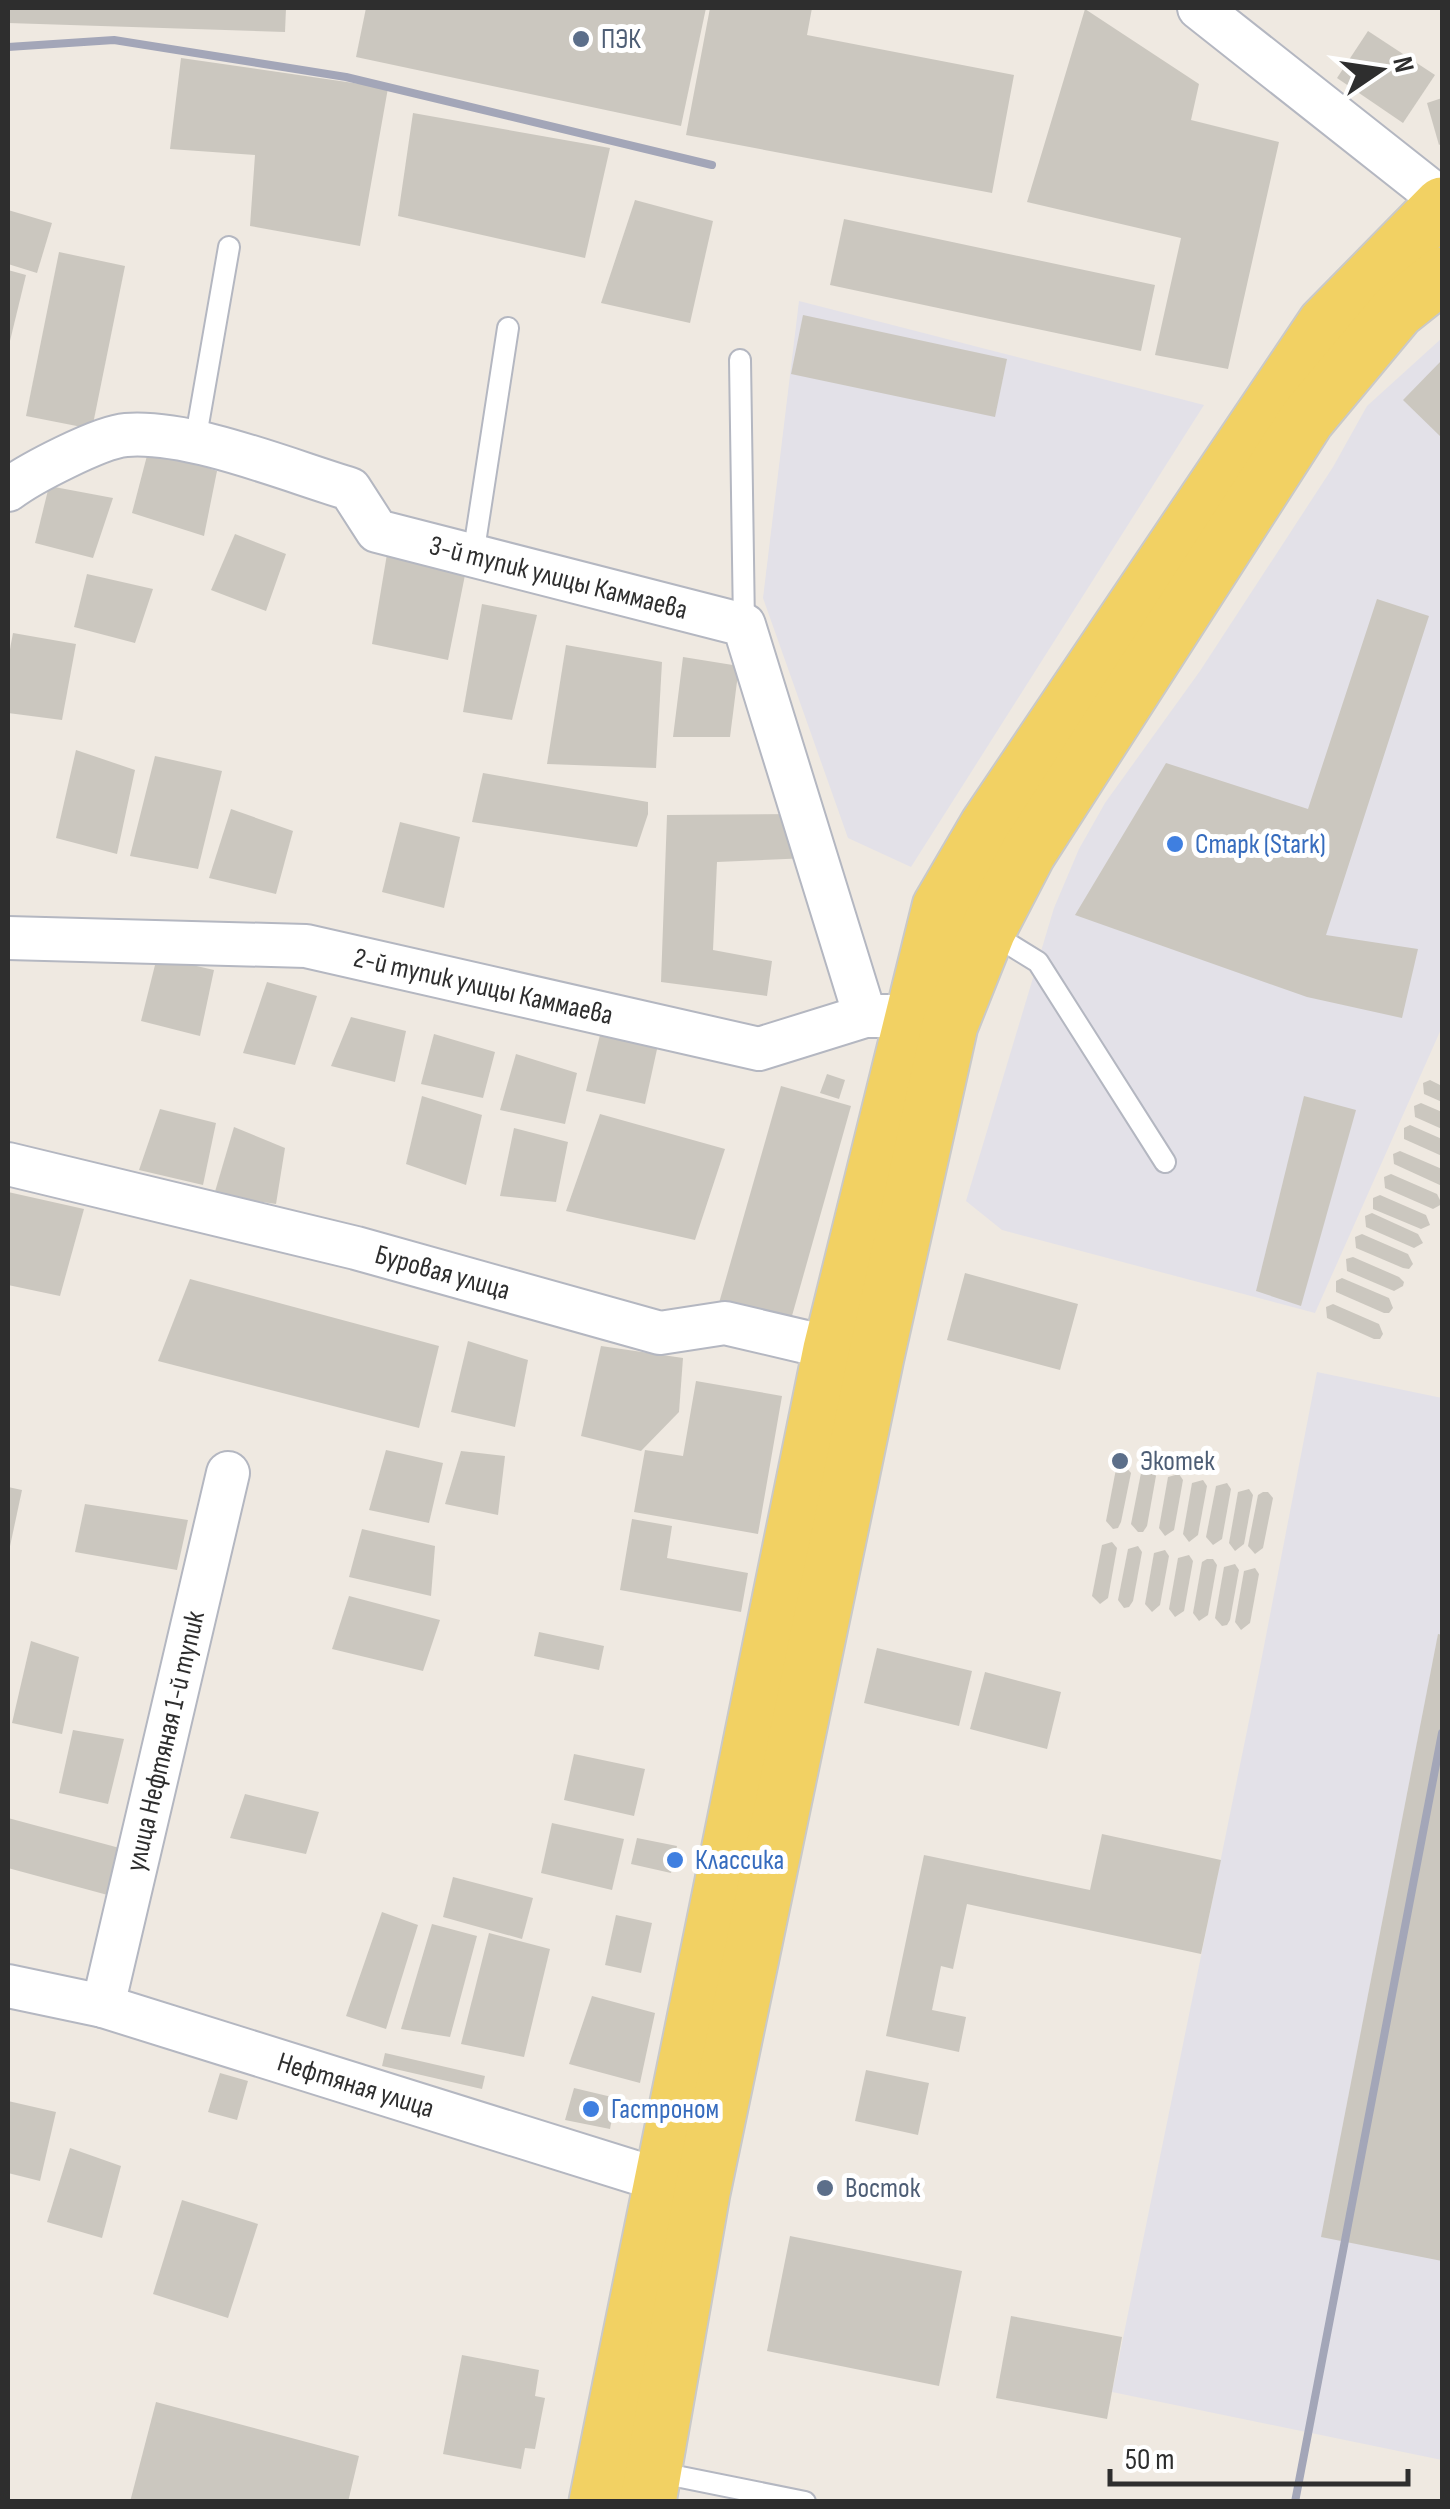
<svg xmlns="http://www.w3.org/2000/svg" width="1450" height="2509" font-family="'Sofia Sans Condensed',sans-serif">
<rect width="100%" height="100%" fill="#efe9e1"/>
<g fill="#e3e1e8">
<polygon points="799,301 1204,405 911,867 848,838 763,598"/>
<polygon points="1442,338 1442,1027 1315,1313 1002,1230 966,1201 1054,908 1079,849 1105,803 1200,671 1333,467 1367,406"/>
<polygon points="1317,1372 1442,1398 1442,2460 1112,2392 1259,1672"/>
</g>
<g fill="#cbc7bf">
<polygon points="8,8 286,8 285,32 8,23"/>
<polygon points="366,8 706,8 681,126 356,57"/>
<polygon points="710,8 812,8 807,35 1014,75 992,193 686,135"/>
<polygon points="1085,9 1199,84 1191,120 1279,142 1228,369 1155,355 1181,238 1027,202"/>
<polygon points="1368,31 1435,75 1403,123 1337,78"/>
<polygon points="181,58 388,88 360,246 250,226 255,155 170,149"/>
<polygon points="1442,98 1442,143 1439,145 1427,103"/>
<polygon points="413,113 610,148 585,258 398,216"/>
<polygon points="635,200 713,221 690,323 601,303"/>
<polygon points="8,210 52,223 37,273 8,264"/>
<polygon points="844,219 1155,285 1141,351 830,285"/>
<polygon points="59,252 125,266 92,429 26,416"/>
<polygon points="8,270 26,275 9,345 8,344"/>
<polygon points="803,315 1007,359 995,417 791,374"/>
<polygon points="1442,360 1442,438 1403,400"/>
<polygon points="149,448 217,471 204,536 132,513"/>
<polygon points="49,486 113,498 93,558 35,543"/>
<polygon points="235,534 286,554 266,611 211,590"/>
<polygon points="387,554 466,570 448,660 372,644"/>
<polygon points="87,574 153,589 135,643 74,627"/>
<polygon points="1377,599 1429,616 1326,935 1418,949 1402,1018 1307,997 1075,915 1166,763 1308,809"/>
<polygon points="482,604 537,615 512,720 463,712"/>
<polygon points="13,633 76,644 62,720 8,713 8,660"/>
<polygon points="566,645 662,662 656,768 547,764"/>
<polygon points="683,657 739,666 730,737 673,737"/>
<polygon points="76,750 135,770 117,854 56,838"/>
<polygon points="155,756 222,771 198,869 130,856"/>
<polygon points="483,773 648,802 648,814 637,847 472,822"/>
<polygon points="231,809 293,831 276,894 209,878"/>
<polygon points="802,814 809,858 717,862 713,950 772,961 767,996 661,982 667,815"/>
<polygon points="400,822 460,837 444,908 382,892"/>
<polygon points="157,957 214,970 200,1036 141,1021"/>
<polygon points="267,982 317,996 295,1065 243,1053"/>
<polygon points="351,1017 406,1031 395,1082 331,1066"/>
<polygon points="601,1031 659,1040 645,1104 586,1091"/>
<polygon points="434,1034 495,1052 483,1098 421,1084"/>
<polygon points="516,1054 577,1073 565,1124 500,1110"/>
<polygon points="827,1074 845,1080 839,1099 820,1093"/>
<polygon points="1430,1080 1442,1086 1442,1102 1424,1094 1423,1083"/>
<polygon points="781,1086 851,1106 790,1323 719,1303"/>
<polygon points="422,1096 482,1115 466,1185 406,1164"/>
<polygon points="1304,1096 1356,1110 1301,1306 1256,1291"/>
<polygon points="1421,1103 1442,1112 1442,1129 1415,1117 1414,1106"/>
<polygon points="160,1109 216,1123 203,1185 139,1170"/>
<polygon points="600,1114 725,1149 695,1240 566,1211"/>
<polygon points="1410,1125 1442,1139 1442,1156 1404,1139 1404,1128"/>
<polygon points="234,1127 285,1148 276,1204 214,1195"/>
<polygon points="514,1128 568,1142 556,1202 500,1196"/>
<polygon points="1400,1151 1442,1169 1442,1186 1394,1164 1393,1154"/>
<polygon points="1391,1174 1437,1194 1442,1204 1433,1209 1385,1188 1384,1177"/>
<polygon points="8,1192 84,1209 60,1296 8,1285"/>
<polygon points="1380,1195 1426,1215 1430,1225 1421,1229 1373,1209 1373,1198"/>
<polygon points="1372,1213 1418,1234 1423,1243 1414,1248 1366,1227 1365,1216"/>
<polygon points="1362,1234 1408,1254 1413,1264 1409,1269 1403,1268 1356,1248 1355,1237"/>
<polygon points="1353,1257 1399,1277 1404,1282 1403,1286 1394,1291 1347,1271 1346,1259"/>
<polygon points="965,1273 1078,1304 1060,1370 947,1340"/>
<polygon points="1342,1278 1389,1298 1393,1308 1389,1313 1384,1313 1336,1292 1336,1281"/>
<polygon points="190,1279 439,1346 419,1428 158,1361"/>
<polygon points="1333,1304 1379,1324 1383,1334 1380,1339 1374,1339 1327,1318 1326,1307"/>
<polygon points="468,1341 528,1360 515,1427 451,1412"/>
<polygon points="601,1346 683,1358 679,1412 641,1451 581,1436"/>
<polygon points="696,1381 782,1396 758,1534 634,1512 645,1450 683,1456"/>
<polygon points="386,1450 443,1463 429,1523 369,1510"/>
<polygon points="461,1451 505,1456 498,1515 445,1504"/>
<polygon points="1126,1467 1131,1473 1121,1522 1118,1528 1113,1529 1106,1521 1116,1469"/>
<polygon points="1152,1470 1156,1476 1147,1526 1143,1532 1138,1532 1131,1524 1141,1473"/>
<polygon points="1179,1474 1183,1480 1174,1530 1165,1536 1159,1528 1168,1477"/>
<polygon points="1203,1480 1207,1486 1198,1535 1189,1542 1183,1534 1192,1483"/>
<polygon points="1227,1483 1231,1489 1222,1539 1213,1545 1206,1537 1216,1486"/>
<polygon points="8,1487 22,1490 9,1551 8,1551"/>
<polygon points="1249,1489 1253,1495 1244,1544 1235,1551 1229,1543 1238,1492"/>
<polygon points="1263,1492 1268,1492 1273,1498 1263,1548 1255,1554 1248,1546 1258,1495"/>
<polygon points="85,1504 188,1520 177,1570 75,1552"/>
<polygon points="632,1519 672,1526 667,1558 748,1573 741,1612 620,1590"/>
<polygon points="362,1529 435,1546 431,1596 349,1577"/>
<polygon points="1112,1542 1117,1548 1108,1598 1100,1604 1092,1596 1102,1545"/>
<polygon points="1138,1546 1142,1552 1133,1601 1129,1607 1124,1608 1118,1600 1128,1549"/>
<polygon points="1165,1550 1169,1556 1160,1605 1152,1612 1145,1604 1154,1553"/>
<polygon points="1189,1555 1193,1561 1184,1611 1175,1617 1169,1609 1178,1558"/>
<polygon points="1207,1559 1213,1559 1217,1565 1208,1615 1199,1621 1193,1613 1202,1562"/>
<polygon points="1235,1564 1239,1570 1230,1620 1227,1625 1222,1626 1215,1618 1224,1567"/>
<polygon points="1255,1568 1259,1574 1250,1623 1241,1630 1235,1622 1244,1571"/>
<polygon points="349,1596 440,1620 423,1671 332,1649"/>
<polygon points="539,1632 604,1646 599,1670 534,1656"/>
<polygon points="1438,1634 1442,1635 1442,2261 1321,2237"/>
<polygon points="31,1641 79,1657 62,1734 12,1723"/>
<polygon points="877,1648 972,1671 959,1726 864,1703"/>
<polygon points="985,1672 1061,1692 1047,1749 970,1729"/>
<polygon points="73,1730 124,1739 108,1804 59,1793"/>
<polygon points="574,1754 645,1769 634,1816 564,1800"/>
<polygon points="245,1794 319,1812 306,1854 230,1838"/>
<polygon points="8,1818 127,1850 115,1897 8,1868"/>
<polygon points="552,1823 624,1839 612,1890 541,1873"/>
<polygon points="1102,1834 1221,1860 1201,1954 967,1904 953,1969 941,1966 932,2010 966,2017 959,2052 886,2036 924,1855 1090,1890"/>
<polygon points="637,1838 677,1846 671,1873 631,1864"/>
<polygon points="453,1877 533,1898 522,1939 443,1917"/>
<polygon points="382,1912 418,1925 386,2029 346,2016"/>
<polygon points="616,1915 652,1923 641,1973 605,1965"/>
<polygon points="432,1924 477,1936 450,2037 401,2029"/>
<polygon points="489,1933 550,1949 524,2057 461,2044"/>
<polygon points="592,1996 655,2013 640,2083 569,2064"/>
<polygon points="385,2053 485,2076 482,2089 382,2066"/>
<polygon points="866,2070 929,2083 918,2135 855,2121"/>
<polygon points="220,2073 248,2081 237,2120 208,2112"/>
<polygon points="574,2088 616,2098 610,2129 565,2120"/>
<polygon points="8,2101 56,2112 40,2181 8,2173"/>
<polygon points="70,2148 121,2166 102,2238 47,2222"/>
<polygon points="182,2200 258,2224 228,2318 153,2294"/>
<polygon points="790,2236 962,2271 939,2386 767,2351"/>
<polygon points="1011,2316 1122,2337 1107,2419 996,2398"/>
<polygon points="462,2355 539,2370 535,2396 545,2398 535,2449 525,2448 521,2469 443,2454"/>
<polygon points="156,2402 359,2456 348,2502 130,2502"/>
</g>
<g fill="none" stroke-linecap="round" stroke-linejoin="round">
<defs>
<g id="service">
<polyline points="740,360 744,625"/>
<polyline points="195,442 229,247"/>
<polyline points="473,556 508,328"/>
<polyline points="991,933 1038,962 1165,1162"/>
<polyline points="656,2472 805,2502"/>
</g>
<g id="minor">
<polyline points="1199,8 1442,200"/>
<path id="s1" d="M 8,490 C 29,474 100,437 126,435 C 190,430 287,470 350,489 L 377,531 L 744,625 L 865,1016"/>
<path id="s2" d="M 8,938 L 306,946 L 759,1049 L 865,1016 L 891,1016"/>
<path id="s3" d="M 8,1164 L 356,1248 L 660,1333 L 725,1323 L 861,1355"/>
<path id="s4" d="M 8,1986 L 103,2006 L 692,2190"/>
<path id="s5" d="M 103,2006 L 228,1473"/>
</g>
<g id="primary">
<polyline points="597,2502 831,1349 940,907 988,825 1325,324 1442,205"/>
<polyline points="648,2502 702,2193 876,1357 950,1025 988,930 1028,853 1307,419 1397,311 1442,275"/>
</g>
</defs>
<use href="#service" stroke="#b4b7c1" stroke-width="24"/>
<use href="#minor" stroke="#b4b7c1" stroke-width="46"/>
<use href="#primary" stroke="#c9c9c9" stroke-width="59"/>
<use href="#service" stroke="#fff" stroke-width="20"/>
<use href="#minor" stroke="#fff" stroke-width="42"/>
<use href="#primary" stroke="#f2d163" stroke-width="55"/>
<g stroke="#a3a6b8" stroke-width="8">
<polyline points="8,47 114,40 346,77 712,165"/>
<polyline points="1295,2502 1442,1733"/>
</g>
</g>
<g fill="#5c6f8a" stroke="#fff" stroke-width="4">
<circle cx="581" cy="39" r="10"/>
<circle cx="1120" cy="1461" r="10"/>
<circle cx="825" cy="2188" r="10"/>
</g>
<g fill="#3f7fe0" stroke="#fff" stroke-width="4">
<circle cx="1175" cy="844" r="10"/>
<circle cx="675" cy="1860" r="10"/>
<circle cx="591" cy="2109" r="10"/>
</g>
<g text-anchor="middle" dominant-baseline="central" stroke-width="10" stroke-linejoin="round" paint-order="stroke">
<g font-size="28" fill="#4e5e75" stroke="#fff" text-anchor="start">
<text x="601" y="39">ПЭК</text>
<text x="1140" y="1461">Экотек</text>
<text x="845" y="2188">Восток</text>
</g>
<g font-size="28" fill="#2e2e2e" stroke="#fff">
<text stroke="none"><textPath href="#s1" startOffset="600">3-й тупик улицы Каммаева</textPath></text>
<text stroke="none"><textPath href="#s2" startOffset="480">2-й тупик улицы Каммаева</textPath></text>
<text stroke="none"><textPath href="#s3" startOffset="448">Буровая улица</textPath></text>
<text stroke="none"><textPath href="#s5" startOffset="272">улица Нефтяная 1-й тупик</textPath></text>
<text stroke="none"><textPath href="#s4" startOffset="362">Нефтяная улица</textPath></text>
</g>
<g font-size="28" fill="#366cbe" stroke="#fff" text-anchor="start">
<text x="1195" y="844">Старк (Stark)</text>
<text x="695" y="1860">Классика</text>
<text x="611" y="2109">Гастроном</text>
</g>
</g>
<rect width="1450" height="2509" fill="none" stroke="#2e2e2e" stroke-width="20"/>
<g transform="translate(1380 70) rotate(77)" stroke="#ffffff" stroke-width="8" paint-order="stroke">
<path d="M0-8L18 38L0 25L-18 38Z" fill="#2e2e2e"/>
<text y="-15" font-size="28" font-weight="bold" text-anchor="middle" fill="#2e2e2e">N</text>
</g>
<path d="M1110 2469v15h298v-15" fill="none" stroke="#2e2e2e" stroke-width="5"/>
<text x="1125" y="2469" font-size="30" fill="#2e2e2e" stroke="#ffffff" stroke-width="8" paint-order="stroke">50 m</text>
</svg>
